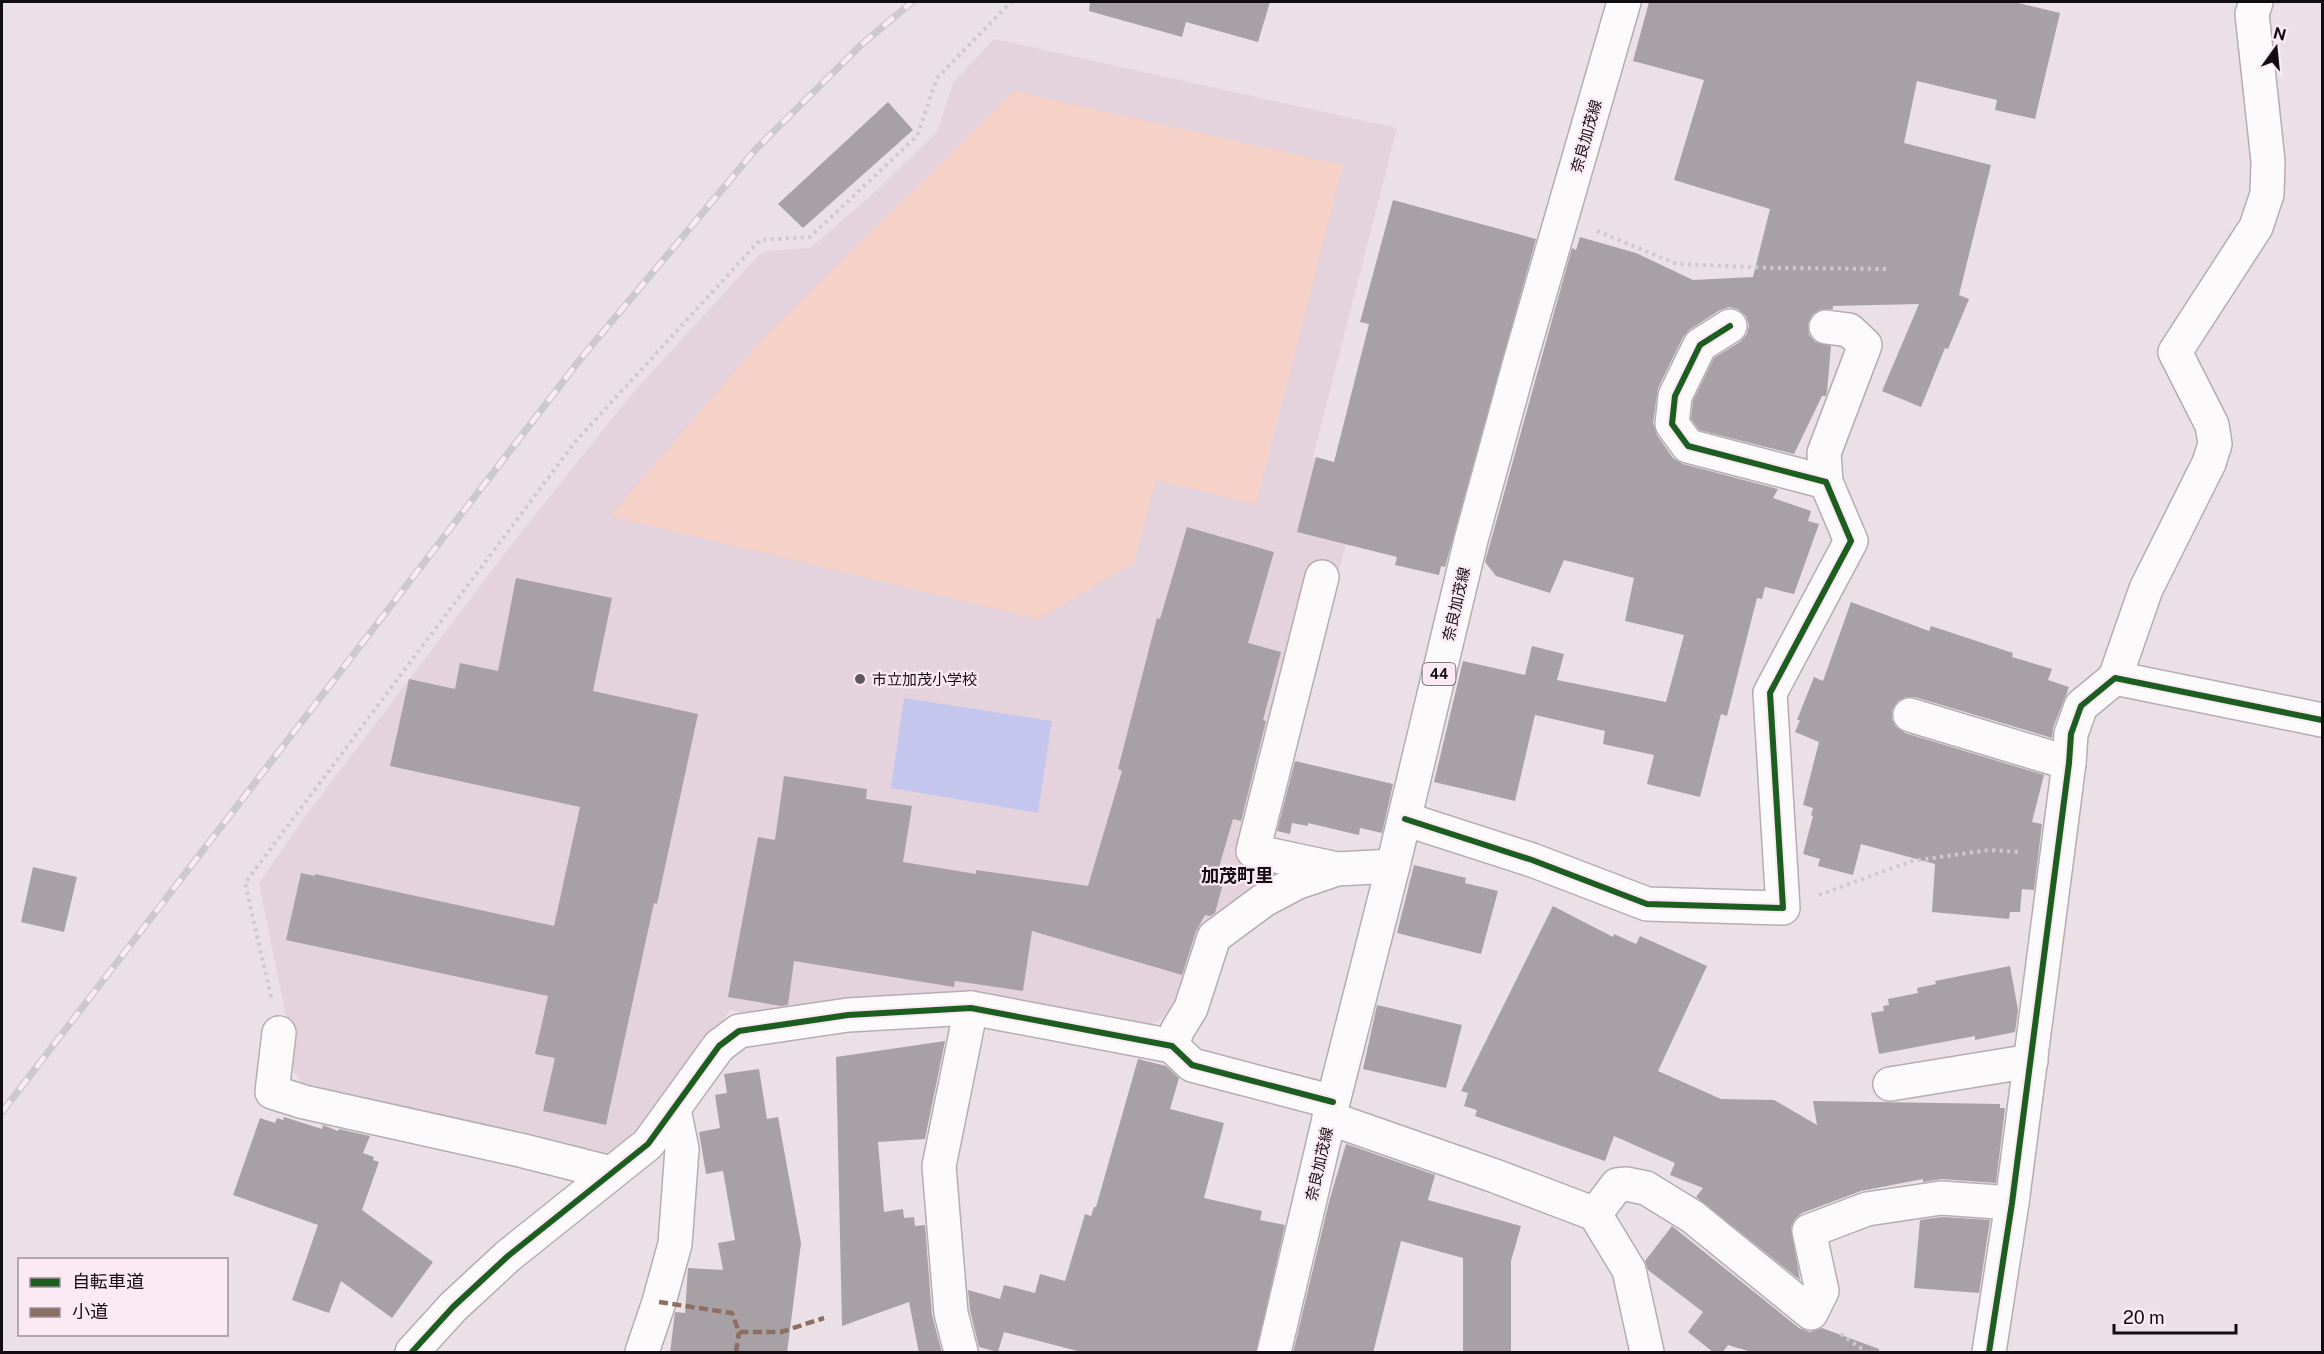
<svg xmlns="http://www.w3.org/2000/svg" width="2324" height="1354" font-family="'Public Sans','Noto Sans JP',sans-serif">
<rect width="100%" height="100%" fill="#eae0e6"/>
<polygon fill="#e4d2dc" points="994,39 1397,128 1313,457 1365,470 1254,894 1175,1010 1148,1027 760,1016 730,1010 634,1139 606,1158 523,1140 524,1132 307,1089 284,1059 288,1026 259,883 307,814 512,544 631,395 758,256 766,251 810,248 875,192 937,132 953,83"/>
<polygon fill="#f6d1c8" points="1014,91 1343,165 1256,504 1156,480 1134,563 1038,619 610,516 765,336"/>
<polygon fill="#c4c6ee" points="904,698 1052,721 1038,813 891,788"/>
<g fill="#a7a1a6">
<polygon points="1090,2 1270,2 1258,42 1186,22 1182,37 1089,11"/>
<polygon points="1649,2 2014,2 2060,13 2035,119 1995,110 1997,100 1917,81 1904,143 1991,165 1959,295 1969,299 1948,349 1945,348 1921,407 1882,391 1919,304 1833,306 1833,309 1819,310 1812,315 1808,324 1809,335 1815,342 1831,346 1827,392 1826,396 1822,396 1794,454 1699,430 1691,419 1693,401 1714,358 1740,342 1747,334 1749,325 1746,316 1738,309 1729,307 1720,310 1689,330 1683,337 1658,388 1653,423 1657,435 1673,458 1683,464 1778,489 1773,498 1811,511 1808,521 1819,524 1794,594 1765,587 1762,599 1757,598 1727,716 1721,714 1700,797 1647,784 1654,755 1603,744 1605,731 1535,715 1515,801 1434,782 1463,661 1525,675 1532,646 1564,654 1557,680 1666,702 1684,635 1625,621 1634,578 1564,560 1550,593 1496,576 1485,562 1572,248 1576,250 1580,237 1636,253 1693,280 1753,277 1770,209 1674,180 1704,80 1633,61"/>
<polygon points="888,102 913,130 803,228 778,204"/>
<polygon points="1393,200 1536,239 1445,567 1441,566 1439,575 1395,565 1397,557 1297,532 1316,457 1334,462 1369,324 1360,322"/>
<polygon points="1187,527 1274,552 1248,643 1281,652 1263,720 1266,721 1241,821 1233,819 1215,881 1223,884 1215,913 1210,916 1205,915 1196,931 1182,975 1032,931 1023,991 955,981 954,987 794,961 788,1005 781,1006 728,997 758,837 775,840 784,776 867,789 866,799 912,806 903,862 976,874 976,870 1088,886 1122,771 1118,769 1157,618 1160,619"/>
<polygon points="516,578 612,598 593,691 698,714 657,904 654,903 606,1125 543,1111 555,1058 535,1054 548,996 286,940 301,873 315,876 315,874 554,926 580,807 390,766 409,679 455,689 460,663 498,671"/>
<polygon points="1851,602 1929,631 1931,626 2013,653 2012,657 2052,669 2048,680 2069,687 2053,728 2052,738 1915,697 1906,697 1898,701 1892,710 1892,719 1896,727 1905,733 2044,775 2032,822 2042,824 2034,890 2022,889 2020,912 2010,912 2009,919 1932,912 1935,864 1861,844 1853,875 1818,866 1820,859 1803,854 1813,816 1811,815 1813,808 1803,805 1819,742 1795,732 1800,720 1797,720 1814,677 1823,681"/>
<polygon points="1295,761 1393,784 1382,833 1360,828 1359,835 1308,823 1308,826 1292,823 1290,834 1277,831"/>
<polygon points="1414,865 1466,878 1465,883 1498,891 1481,954 1397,933"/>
<polygon points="33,867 77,877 64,932 21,922"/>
<polygon points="1553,906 1613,937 1614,934 1636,944 1640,936 1707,966 1658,1071 1721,1099 1774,1100 1817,1125 1813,1101 2000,1104 2000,1108 2005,1108 1996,1183 1942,1179 1923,1182 1923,1179 1861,1191 1802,1213 1795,1219 1791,1227 1800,1280 1696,1197 1703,1188 1670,1175 1675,1163 1614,1136 1605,1161 1475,1116 1477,1110 1464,1106 1468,1093 1461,1091"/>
<polygon points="2010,966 2018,1010 2015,1032 1975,1040 1975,1036 1879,1054 1871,1013 1884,1011 1883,1006 1889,1005 1888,999 1918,993 1917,988 1936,984 1935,981"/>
<polygon points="1377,1005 1462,1025 1446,1088 1363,1069"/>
<polygon points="945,1041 925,1139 878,1142 884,1212 903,1209 904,1218 914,1217 915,1226 925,1225 932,1315 942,1353 919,1353 909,1302 842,1326 836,1057"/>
<polygon points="1138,1059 1166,1066 1179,1078 1170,1109 1224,1123 1204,1198 1262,1211 1260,1220 1285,1225 1256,1353 1085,1353 1004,1332 998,1352 979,1347 970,1310 968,1290 1000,1299 1004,1285 1035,1293 1040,1274 1065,1281 1085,1214 1091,1216 1094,1207 1096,1207"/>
<polygon points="759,1069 767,1119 778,1117 801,1243 787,1353 670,1353 675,1312 685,1313 688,1268 723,1270 718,1243 735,1240 723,1171 706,1174 699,1132 720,1128 715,1095 727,1093 724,1074"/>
<polygon points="284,1117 322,1129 323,1125 338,1131 339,1129 370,1136 363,1153 374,1157 373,1160 379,1162 362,1210 433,1262 392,1318 341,1281 329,1313 292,1300 318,1225 233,1195 260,1118 275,1123 277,1118 283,1120"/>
<polygon points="1346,1144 1435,1175 1428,1200 1521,1226 1511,1261 1511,1353 1463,1353 1463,1258 1401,1241 1373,1353 1293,1353 1329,1202"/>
<polygon points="1942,1217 1990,1220 1979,1293 1914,1288 1920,1220"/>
<polygon points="1672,1226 1799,1328 1810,1332 1822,1328 1879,1349 1879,1353 1755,1353 1728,1345 1722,1353 1714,1353 1688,1332 1703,1312 1648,1270 1645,1261"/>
</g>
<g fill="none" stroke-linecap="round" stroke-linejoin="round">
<defs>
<g id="minor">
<polyline points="1826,482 1824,453 1865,345 1849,330 1826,327"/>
<polyline points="1322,577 1253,851 1337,869"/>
<polyline points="2115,678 2146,589 2209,463 2215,444 2212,425 2175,352 2256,227 2267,194 2268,161 2252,14 2256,2"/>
<polyline points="1910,715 2069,763"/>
<polyline points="1405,819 1532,860 1647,904 1783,908 1770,693 1851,541 1826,482 1688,446 1672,424 1675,396 1700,345 1730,326"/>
<polyline points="279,1033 272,1092 304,1102 520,1150 611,1173"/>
<polyline points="1172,1046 1177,1031 1191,1008 1214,937 1264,900 1296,883 1337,869 1393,866"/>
<polyline points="1890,1084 2031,1061"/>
<polyline points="1329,1118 1495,1176 1595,1214 1629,1270 1647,1352"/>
<polyline points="1595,1214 1617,1185 1626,1184 1646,1188 1693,1217 1811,1313 1822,1291 1809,1231 1867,1209 1941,1198 2012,1203"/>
<polyline points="412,1352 453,1307 508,1256 648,1144 719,1046 739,1031 848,1015 971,1008 1172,1046 1192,1065 1333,1102"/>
<polyline points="642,1352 659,1302 675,1244 682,1149 674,1109"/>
<polyline points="961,1352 951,1313 939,1166 971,1008"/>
<polyline points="1989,1352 2012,1203 2069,763 2071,734 2081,706 2115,678 2322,720"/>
</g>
<polyline id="major" points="1274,1352 1333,1102 1393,866 1471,540 1519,365 1624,2"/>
</defs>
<use href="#minor" stroke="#b5adb2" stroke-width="36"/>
<use href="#major" stroke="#b5adb2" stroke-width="36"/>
<g stroke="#cdcacc" stroke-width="4" stroke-dasharray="3 4.5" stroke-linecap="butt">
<polyline points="1597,231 1677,264 1772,268 1889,269"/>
<polyline points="1819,895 1912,861 1989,850 2021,852"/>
<polyline points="271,997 245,883 575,442 760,240 810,237 917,136 937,78 1011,2"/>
<polyline points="1841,1334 1866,1352"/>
</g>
<use href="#minor" stroke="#fcfafb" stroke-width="33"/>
<use href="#major" stroke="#fcfafb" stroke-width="33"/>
<defs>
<polyline id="rail" points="2,1112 582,357 756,149 861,45 912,2"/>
</defs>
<use href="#rail" stroke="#ccc9cb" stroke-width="7"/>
<use href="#rail" stroke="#fbe9f4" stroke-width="4.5" stroke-dasharray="14" stroke-linecap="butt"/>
<g stroke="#8d6e63" stroke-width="4.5" stroke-dasharray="9 4.5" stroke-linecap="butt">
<polyline points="659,1302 732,1313 739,1332 781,1332 824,1318"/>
<polyline points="736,1352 739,1332"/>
</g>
<defs>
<g id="cycleway">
<polyline points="1405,819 1532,860 1647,904 1783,908 1770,693 1851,541 1826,482 1688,446 1672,424 1675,396 1700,345 1730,326"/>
<polyline points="412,1352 453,1307 508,1256 648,1144 719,1046 739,1031 848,1015 971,1008 1172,1046 1192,1065 1333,1102"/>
<polyline points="1989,1352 2012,1203 2069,763 2071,734 2081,706 2115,678 2322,720"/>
</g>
</defs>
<use href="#cycleway" stroke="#fbe9f4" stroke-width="10"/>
<use href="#cycleway" stroke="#1b5e20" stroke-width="6"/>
</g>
<circle fill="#5d565a" stroke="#fbe9f4" stroke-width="2" cx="860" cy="679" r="6"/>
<g text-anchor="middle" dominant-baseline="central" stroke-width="4.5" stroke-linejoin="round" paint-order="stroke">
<rect fill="#fbe9f4" stroke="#574e54" stroke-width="1.5" x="1422.5" y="663" width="33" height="22" rx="4.5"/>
<g font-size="14" font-weight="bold" fill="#110c0f">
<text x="1439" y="674">44</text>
</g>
<g font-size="15" fill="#110c0f" stroke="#fbe9f4">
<text transform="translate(1586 136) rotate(-74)">奈良加茂線</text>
<text transform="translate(1456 604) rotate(-77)">奈良加茂線</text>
<text transform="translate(1319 1164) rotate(-77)">奈良加茂線</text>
</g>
<g font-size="15" fill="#110c0f" stroke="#fbe9f4" text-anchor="start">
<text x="872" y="679">市立加茂小学校</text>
</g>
<g font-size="18" font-weight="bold" fill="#110c0f" stroke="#fbe9f4">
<text x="1237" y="875">加茂町里</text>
</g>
</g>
<rect width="2324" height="1354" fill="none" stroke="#110c0f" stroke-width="6"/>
<rect x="18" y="1258" width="210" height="78" fill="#fbe9f4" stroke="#9d9198" stroke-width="1.5"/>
<rect x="30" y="1278" width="30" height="9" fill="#1b5e20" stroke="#9d9198" stroke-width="1.5"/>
<text x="72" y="1288" font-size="18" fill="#110c0f">自転車道</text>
<rect x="30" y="1308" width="30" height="9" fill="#8d6e63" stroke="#9d9198" stroke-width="1.5"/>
<text x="72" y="1318" font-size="18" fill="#110c0f">小道</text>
<g transform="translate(2276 48) rotate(15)" stroke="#fbe9f4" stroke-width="4.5" paint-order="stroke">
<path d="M0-4.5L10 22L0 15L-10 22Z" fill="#110c0f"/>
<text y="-9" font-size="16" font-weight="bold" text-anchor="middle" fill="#110c0f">N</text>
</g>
<path d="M2114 1324v9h122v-9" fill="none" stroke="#110c0f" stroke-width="3"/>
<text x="2123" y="1324" font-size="18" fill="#110c0f" stroke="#fbe9f4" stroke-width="4.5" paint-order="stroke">20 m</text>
</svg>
